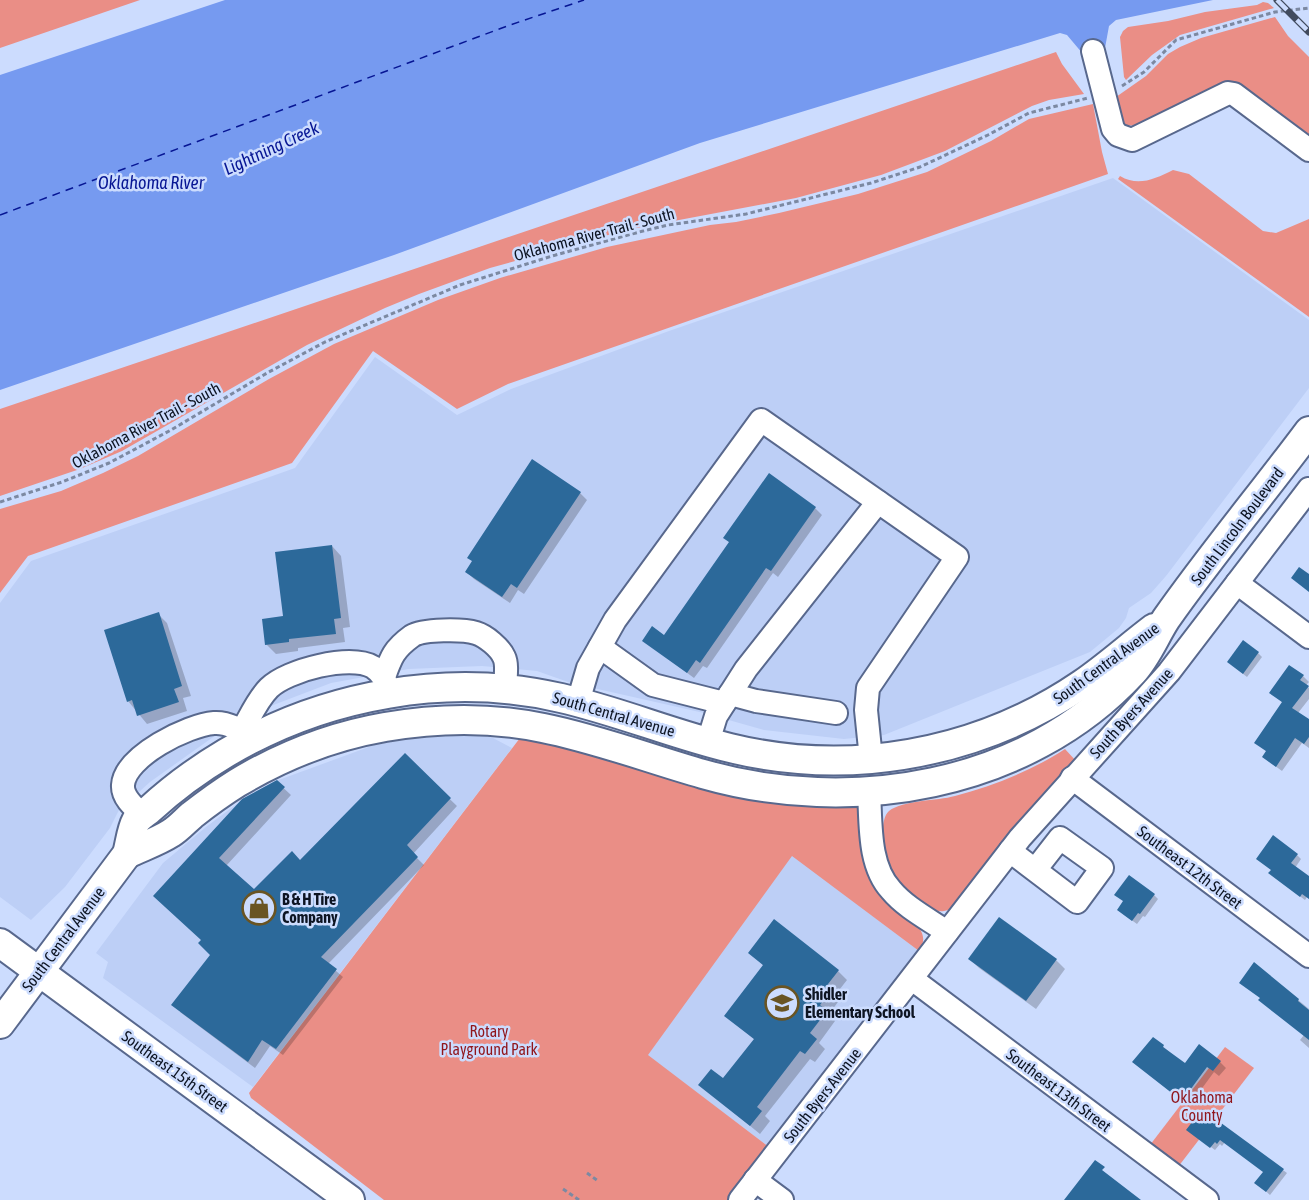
<svg xmlns="http://www.w3.org/2000/svg" width="1309" height="1200" font-family="'Asap Condensed',sans-serif">
<rect width="100%" height="100%" fill="#ccdcfe"/>
<g fill="#bdcff6">
<polygon points="1113,178 1309,320 1309,388 1166,576 1151,593 1129,608 1126,618 1119,628 1090,652 884,735 844,739 764,730 704,713 571,683 537,671 482,666 408,669 331,683 255,712 223,730 150,782 119,810 110,828 65,887 31,920 0,897 0,603 31,561 295,468 375,357 457,415 511,389 669,331"/>
<polygon points="479,734 493,738 512,748 253,1087 103,978 108,962 96,953 163,863 206,827 246,797 276,781 377,744 413,739"/>
<polygon points="792,855 919,951 769,1147 647,1055"/>
</g>
<g fill="#ea8e86">
<polygon points="0,0 140,0 0,48"/>
<polygon points="1263,2 1268,3 1274,8 1180,35 1152,55 1126,80 1124,77 1120,37 1123,31 1128,27 1168,21 1205,12 1257,5"/>
<polygon points="1275,17 1288,36 1309,57 1309,140 1236,85 1136,126 1125,125 1116,97 1146,76 1168,54 1180,47 1201,38"/>
<polygon points="1056,52 1062,64 1084,94 1049,100 1032,106 945,151 881,175 796,198 626,230 490,268 419,294 385,308 307,345 122,451 80,469 0,496 0,409"/>
<polygon points="1093,104 1102,152 1108,174 508,384 457,409 373,351 292,463 28,556 0,593 0,509 61,491 103,473 138,456 269,379 334,344 438,300 500,278 607,247 710,225 736,222 779,213 858,194 927,172 991,141 1029,119"/>
<path d="M 1173,170 L 1189,174 L 1263,231 L 1276,233 L 1309,219 L 1309,317 L 1118,179 L 1120,176 C 1138,187 1155,179 1173,170 Z"/>
<path d="M 523,734 L 845,804 L 857,808 C 870,831 857,862 874,884 C 879,891 885,900 892,906 C 905,917 934,929 919,951 L 792,856 L 648,1055 L 769,1147 L 727,1200 L 384,1200 L 251,1098 L 249,1093 Z"/>
<path d="M 1065,749 L 1076,761 L 959,902 C 955,906 950,910 944,911 C 927,914 894,884 888,869 C 884,857 878,820 889,811 C 903,800 937,801 955,796 C 993,786 1033,770 1065,749 Z"/>
<polygon points="1225,1047 1254,1068 1178,1167 1150,1145"/>
</g>
<polygon fill="#769af0" points="225,0 1213,0 1116,20 1109,26 1105,48 1083,54 1067,35 1060,33 700,143 394,255 0,390 0,75"/>
<g fill="#0003">
<polygon points="580,493 587,500 524,594 518,590 510,603 474,579 467,572"/>
<polygon points="815,508 822,515 778,577 773,573 707,668 703,666 694,678 644,641 665,637 730,543 725,538"/>
<polygon points="332,546 341,556 350,627 343,628 345,642 298,648 298,651 276,654 266,644"/>
<polygon points="158,614 167,623 191,696 183,698 187,711 147,724 128,701"/>
<polygon points="1258,653 1262,657 1247,677 1233,666"/>
<polygon points="1303,676 1309,682 1306,685 1309,688 1309,699 1298,713 1309,721 1309,748 1302,743 1282,771 1263,757 1267,752 1256,743 1283,703 1271,693"/>
<polygon points="405,756 457,806 413,854 424,865 328,964 343,977 283,1055 270,1046 255,1068 180,1012 212,955 203,940 155,896 277,782 291,795 226,866 254,892 300,861"/>
<polygon points="1297,855 1301,859 1295,868 1309,878 1309,899 1307,897 1305,900 1274,877"/>
<polygon points="1154,895 1158,899 1145,917 1143,916 1137,924 1123,914 1125,902"/>
<polygon points="750,953 838,971 847,980 836,994 841,998 829,1014 835,1021 819,1043 825,1049 815,1062 810,1059 765,1116 770,1121 760,1134 700,1085 723,1080 755,1040 726,1016 764,966"/>
<polygon points="970,959 1056,960 1065,969 1036,1009 979,968"/>
<polygon points="1255,964 1309,1009 1309,1048 1300,1040 1304,1035 1261,999"/>
<polygon points="1154,1039 1185,1065 1220,1062 1226,1068 1219,1076 1214,1072 1189,1106 1134,1062"/>
<polygon points="1202,1111 1287,1173 1270,1195 1260,1186 1264,1172 1225,1142 1222,1146 1220,1144 1215,1150 1192,1133"/>
</g>
<g fill="none" stroke-linecap="round" stroke-linejoin="round">
<polyline stroke="#071694" stroke-width="1.5" stroke-dasharray="8 6" stroke-linecap="butt" points="0,215 510,25 584,0"/>
</g>
<g fill="#2c699a">
<polygon points="532,459 581,492 517,588 511,584 502,597 465,572 472,561 467,558"/>
<polygon points="769,473 816,507 771,571 766,568 700,663 696,660 687,673 642,641 652,626 664,635 729,542 723,538"/>
<polygon points="332,545 341,618 334,619 336,634 289,639 289,642 265,645 262,619 283,616 275,552"/>
<polygon points="1299,567 1309,574 1309,592 1291,578"/>
<polygon points="159,612 182,686 174,689 179,702 137,716 132,700 127,702 104,630"/>
<polygon points="1243,640 1259,652 1243,674 1227,662"/>
<polygon points="1289,665 1304,675 1300,680 1309,686 1292,708 1309,719 1309,737 1304,744 1295,738 1276,767 1262,757 1266,751 1254,743 1282,702 1269,693"/>
<polygon points="405,753 451,798 407,845 418,857 321,957 337,969 276,1049 262,1040 248,1062 171,1005 210,955 198,943 201,940 153,896 242,799 277,780 285,787 219,858 254,889 292,851 300,860"/>
<polygon points="1273,835 1298,854 1291,863 1309,876 1309,899 1302,894 1300,897 1268,873 1271,870 1256,859"/>
<polygon points="1129,875 1155,894 1140,914 1138,913 1132,921 1117,910 1123,901 1114,895"/>
<polygon points="999,917 1057,959 1026,1001 968,959"/>
<polygon points="774,919 839,970 828,984 833,988 820,1005 827,1011 810,1033 817,1039 805,1054 800,1051 757,1107 762,1111 750,1126 698,1085 711,1069 723,1078 754,1039 724,1016 763,965 748,953"/>
<polygon points="1254,962 1299,999 1298,1001 1309,1010 1309,1040 1258,1000 1260,998 1239,983"/>
<polygon points="1153,1037 1164,1045 1163,1047 1185,1063 1199,1044 1221,1061 1213,1071 1207,1067 1182,1101 1132,1062"/>
<polygon points="1202,1109 1284,1169 1266,1192 1254,1183 1263,1172 1220,1140 1217,1144 1215,1142 1210,1148 1186,1130"/>
<polygon points="1095,1160 1105,1167 1102,1170 1141,1200 1064,1200"/>
</g>
<g fill="none" stroke-linecap="round" stroke-linejoin="round">
<defs>
<g id="minor">
<polyline points="1093,51 1113,129 1118,135 1132,140 1228,93 1234,94 1309,150"/>
<polyline points="1237,583 1309,637"/>
<polyline points="600,647 653,685 724,703"/>
<path d="M 384,677 C 391,657 394,649 412,636 C 423,629 463,629 476,633 C 486,636 500,648 504,657 C 508,665 505,680 505,689"/>
<polyline points="730,694 756,701 836,713"/>
<polyline points="578,702 588,668 615,620 761,420 957,557 868,688 866,710 871,759"/>
<path d="M 242,731 C 250,717 257,700 269,688 C 287,670 350,654 373,667 C 383,673 386,683 390,693"/>
<polyline points="708,742 716,716 746,669 878,502"/>
<polyline points="1072,778 1309,956"/>
<path d="M 869,792 C 871,823 868,865 891,890 C 905,907 928,919 947,932"/>
<path d="M 143,815 C 135,808 122,798 123,785 C 125,756 188,725 214,723 C 228,722 241,730 252,738"/>
<polyline points="1010,851 1077,902 1102,868 1060,838 1035,870"/>
<polyline points="912,979 1207,1200"/>
<polyline points="755,1180 782,1200"/>
<polyline points="740,1200 1020,838 1169,672 1309,489"/>
</g>
<g id="major">
<path d="M 127,854 C 141,847 157,842 171,833 C 178,829 185,821 192,815 C 206,804 221,793 237,783 C 282,756 333,736 385,727 C 437,718 491,717 543,728 C 598,739 650,759 703,774 C 850,816 1026,788 1133,672 C 1147,657 1155,636 1166,619 C 1211,555 1262,494 1309,431"/>
<polyline points="0,943 350,1200"/>
<path d="M 0,1024 L 127,854 C 130,844 131,830 136,821 C 139,817 145,813 149,810 C 173,788 199,769 226,753 C 325,694 449,672 561,698 C 618,711 672,734 730,748 C 775,759 824,763 871,759 C 947,752 1019,727 1082,684 C 1107,667 1130,646 1154,628"/>
</g>
</defs>
<use href="#minor" stroke="#58688d" stroke-width="26"/>
<use href="#major" stroke="#58688d" stroke-width="32"/>
<g stroke="#7c89a2" stroke-width="3" stroke-dasharray="4.5 3" stroke-linecap="butt">
<polyline points="1122,86 1144,72 1176,40 1275,12 1309,8"/>
<polyline points="0,502 62,482 109,463 171,430 267,373 325,342 460,285 552,256 643,231 668,225 746,214 871,183 920,167 988,135 1029,113 1088,98"/>
<polyline points="587,1173 598,1181"/>
<polyline points="563,1189 579,1200"/>
</g>
<use href="#minor" stroke="#fff" stroke-width="22"/>
<use href="#major" stroke="#fff" stroke-width="28"/>
<defs>
<polyline id="rail" points="1277,0 1309,32"/>
</defs>
<use href="#rail" stroke="#414b5e" stroke-width="7"/>
<use href="#rail" stroke="#ccdcfe" stroke-width="4.5" stroke-dasharray="14" stroke-linecap="butt"/>
</g>
<defs>
<symbol id="shop-ring" viewBox="-11 -11 22 22"><circle r="9.5" fill="#ccdcfe" stroke="#695423" stroke-width="1.5"/><path d="M-5-2.5h2.3a2.7 3.5 0 0 1 5.4 0H5L5.5 6h-11ZM-1.5-2.5h3a1.5 2.3 0 0 0-3 0Z" fill="#695423"/></symbol>
<symbol id="school-ring" viewBox="-11 -11 22 22"><circle r="9.5" fill="#ccdcfe" stroke="#695423" stroke-width="1.5"/><path d="M0-5L7-2L0 1L-7-2ZM-4 1L0 2.5L4 1V4Q0 6-4 4Z" fill="#695423"/></symbol>
</defs>
<g fill-rule="evenodd">
<use href="#shop-ring" x="240" y="889" width="38" height="38"/>
<use href="#school-ring" x="763" y="984" width="38" height="38"/>
</g>
<g text-anchor="middle" dominant-baseline="central" stroke-width="5" stroke-linejoin="round" paint-order="stroke">
<g font-size="16" fill="#0d1422" stroke="#ccdcfe">
<text transform="translate(594 234) rotate(-15)">Oklahoma River Trail - South</text>
<text transform="translate(146 425) rotate(-28)">Oklahoma River Trail - South</text>
<text transform="translate(1237 526) rotate(-53)">South Lincoln Boulevard</text>
<text transform="translate(1106 663) rotate(-36)">South Central Avenue</text>
<text transform="translate(1131 713) rotate(-48)">South Byers Avenue</text>
<text transform="translate(614 714) rotate(16)">South Central Avenue</text>
<text transform="translate(1190 867) rotate(37)">Southeast 12th Street</text>
<text transform="translate(63 939) rotate(-53)">South Central Avenue</text>
<text transform="translate(175 1071) rotate(36)">Southeast 15th Street</text>
<text transform="translate(1059 1090) rotate(37)">Southeast 13th Street</text>
<text transform="translate(822 1095) rotate(-52)">South Byers Avenue</text>
</g>
<g font-size="16" font-weight="bold" fill="#0d1422" stroke="#ccdcfe" text-anchor="start">
<text x="282" y="899">B &amp; H Tire<tspan x="282" dy="18">Company</tspan></text>
<text x="805" y="994">Shidler<tspan x="805" dy="18">Elementary School</tspan></text>
</g>
<g font-size="16" fill="#90151b" stroke="#ccdcfe">
<text x="489" y="1031">Rotary<tspan x="489" dy="18">Playground Park</tspan></text>
<text x="1202" y="1097">Oklahoma<tspan x="1202" dy="18">County</tspan></text>
</g>
<g font-size="18" font-style="italic" fill="#071694" stroke="#ccdcfe">
<text transform="translate(271 148) rotate(-25)">Lightning Creek</text>
<text x="151" y="182">Oklahoma River</text>
</g>
</g>
</svg>
